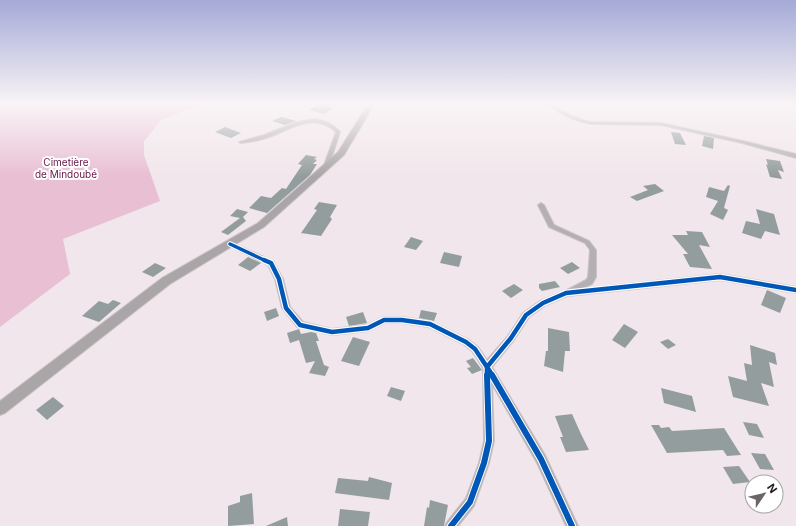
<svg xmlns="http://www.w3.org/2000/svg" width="796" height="526" font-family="Inter,sans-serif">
<rect width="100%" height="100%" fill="#f1e6eb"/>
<polygon fill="#e9bfd3" points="21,103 203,103 161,120 144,141 144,155 160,201 63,239 70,274 0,327 0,108"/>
<g fill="#949d9d">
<polygon points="321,103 332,105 329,107 334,108 324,114 309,110"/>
<polygon points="281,117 282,117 296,121 285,125 272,121"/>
<polygon points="225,127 241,133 231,138 215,132"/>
<polygon points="671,132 680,133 686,145 675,144"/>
<polygon points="704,136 714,138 713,149 702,146"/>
<polygon points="306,155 317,157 314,159 317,160 313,164 317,164 310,175 267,213 249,208 261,196 271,198 282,188 286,189 302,165 298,164"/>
<polygon points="766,159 780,161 784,172 778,170 782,179 770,177 766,164 768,165"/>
<polygon points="655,184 664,191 637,201 630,197 648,190 643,186"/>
<polygon points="728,185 730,186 724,208 728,210 723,220 710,214 718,201 706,197 709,187 724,191"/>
<polygon points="319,202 337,205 330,217 332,219 321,236 301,233 317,210 314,209"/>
<polygon points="237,209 248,212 243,217 246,221 228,235 221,232 240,218 230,216"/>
<polygon points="756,209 774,214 780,235 765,231 761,239 742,233 746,221 760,224"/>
<polygon points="686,231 702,232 710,247 699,245 712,269 690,267 683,254 688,254 672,235 688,235"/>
<polygon points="411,237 423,241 416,250 404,247"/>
<polygon points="444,252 462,256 459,267 440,263"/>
<polygon points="248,257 261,263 250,271 238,265"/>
<polygon points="572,262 580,268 568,274 560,268"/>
<polygon points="155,263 166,268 153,277 142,272"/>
<polygon points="555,281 560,287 542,291 539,288 539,284"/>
<polygon points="514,284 523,290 511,298 502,291"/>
<polygon points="767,290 786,298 780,313 761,305"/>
<polygon points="113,300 121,303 99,322 82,316 99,301 108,304"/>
<polygon points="276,308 279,316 267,321 264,312"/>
<polygon points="421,310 437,313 434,321 419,318"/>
<polygon points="363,312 367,323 349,326 346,317"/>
<polygon points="624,324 638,332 625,348 612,340"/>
<polygon points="548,328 569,332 570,351 565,351 563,372 544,366 546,351 548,351"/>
<polygon points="299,329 301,334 311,332 316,333 319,341 316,341 324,365 329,367 325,376 309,373 315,361 306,363 299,340 290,343 287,333"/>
<polygon points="353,337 370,342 359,366 341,361"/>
<polygon points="668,339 676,345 668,349 660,342"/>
<polygon points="750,345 775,353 777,365 769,362 774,387 761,383 769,406 733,397 728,376 747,381 744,363 752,365"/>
<polygon points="473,358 482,370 472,374 467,368 471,367 466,361"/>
<polygon points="391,387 405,391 401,401 387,396"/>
<polygon points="661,388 692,396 696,412 664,403"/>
<polygon points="53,397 64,406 47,420 36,410"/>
<polygon points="572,414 581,434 589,450 566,452 560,437 563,437 555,416"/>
<polygon points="743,422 757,424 764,438 749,435"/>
<polygon points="651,425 659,425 661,428 669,427 672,431 724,428 741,455 727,456 723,450 667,453"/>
<polygon points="751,453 765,454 774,470 760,469"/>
<polygon points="739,466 750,482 733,484 723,467"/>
<polygon points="369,477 392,483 389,500 335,493 338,478 368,481"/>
<polygon points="252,493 254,524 228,526 228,506 240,502 240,496"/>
<polygon points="430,500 448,505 444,526 424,526 427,507 429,508"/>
<polygon points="340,509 370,512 368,526 338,526"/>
<polygon points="287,517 288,526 266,526"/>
</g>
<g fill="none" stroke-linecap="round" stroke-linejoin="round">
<defs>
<g id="street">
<path d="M 546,103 L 550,103 C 563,112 575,119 591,122 L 661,123 L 743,141 L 796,154 L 796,158 L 742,143 L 661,125 L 591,124 C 574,121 559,114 546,103 Z"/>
<path d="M 315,119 C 326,121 333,124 340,132 L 329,166 L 325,166 L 324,165 L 336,132 C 315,113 294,127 272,136 C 262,140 251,142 241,143 L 239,142 L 264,135 L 297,122 Z"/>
<polygon points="541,203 544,205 554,225 589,241 596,250 596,277 592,284 581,289 720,274 796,287 796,293 720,280 567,296 546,305 529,317 514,340 492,367 545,455 578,526 566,526 537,463 492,384 494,441 489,463 474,506 458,526 445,526 447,522 466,498 479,463 484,441 483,368 472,351 463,344 429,327 402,323 385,323 368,331 332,335 297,327 282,308 275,279 268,265 228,245 227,244 228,243 232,243 273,261 283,279 290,307 303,322 332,329 367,325 384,317 402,317 430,321 469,340 478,347 487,360 508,336 523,313 540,301 567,290 586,280 588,277 590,250 585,243 549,227 538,205"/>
</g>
<polygon id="secondary" points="369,103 375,103 344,155 264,227 170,284 5,413 0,415 0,401 162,278 258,223 338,152"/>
</defs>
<use href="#street" stroke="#ccc3c7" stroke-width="2"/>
<use href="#secondary" stroke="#ccc3c7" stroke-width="2"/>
<use href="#street" fill="#b4b0b1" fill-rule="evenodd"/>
<use href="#secondary" fill="#aaa5a7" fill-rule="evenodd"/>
<defs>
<polyline id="cycleway-far2" points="230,244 266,261"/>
<g id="cycleway-far1">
<polyline points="264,260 271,263 279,279 286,308 300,325 332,332 368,328 384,320 402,320 430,324 466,342 475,349 493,376"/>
<polyline points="487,376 487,367 511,338 526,315 543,303 566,293 720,277 796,290"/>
</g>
<g id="cycleway">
<polyline points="492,375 541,459 572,526"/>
<polyline points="451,526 470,502 484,463 489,441 487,375"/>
</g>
</defs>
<use href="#cycleway-far2" stroke="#fff" stroke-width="5.5"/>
<use href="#cycleway-far1" stroke="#fff" stroke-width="7"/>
<use href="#cycleway" stroke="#fff" stroke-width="8"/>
<use href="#cycleway-far2" stroke="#0057b8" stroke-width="3.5"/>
<use href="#cycleway-far1" stroke="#0057b8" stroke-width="4.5"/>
<use href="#cycleway" stroke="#0057b8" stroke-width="6"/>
</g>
<linearGradient id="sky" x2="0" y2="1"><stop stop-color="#a5aad7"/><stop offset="0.59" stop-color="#f9f4f6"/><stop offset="1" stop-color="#f9f4f6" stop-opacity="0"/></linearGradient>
<rect width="796" height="176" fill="url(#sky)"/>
<g text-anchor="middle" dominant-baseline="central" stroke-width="4" stroke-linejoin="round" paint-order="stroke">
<g font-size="10" fill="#661545" stroke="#fff">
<text x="66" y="162">Cimetière<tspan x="66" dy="12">de Mindoubé</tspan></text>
</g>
</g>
<g transform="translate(764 494) rotate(55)"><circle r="19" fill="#ffffff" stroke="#a8a5a7"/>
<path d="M0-3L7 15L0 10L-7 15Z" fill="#6d6468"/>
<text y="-6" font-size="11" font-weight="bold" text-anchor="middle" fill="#261e22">N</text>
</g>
</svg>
